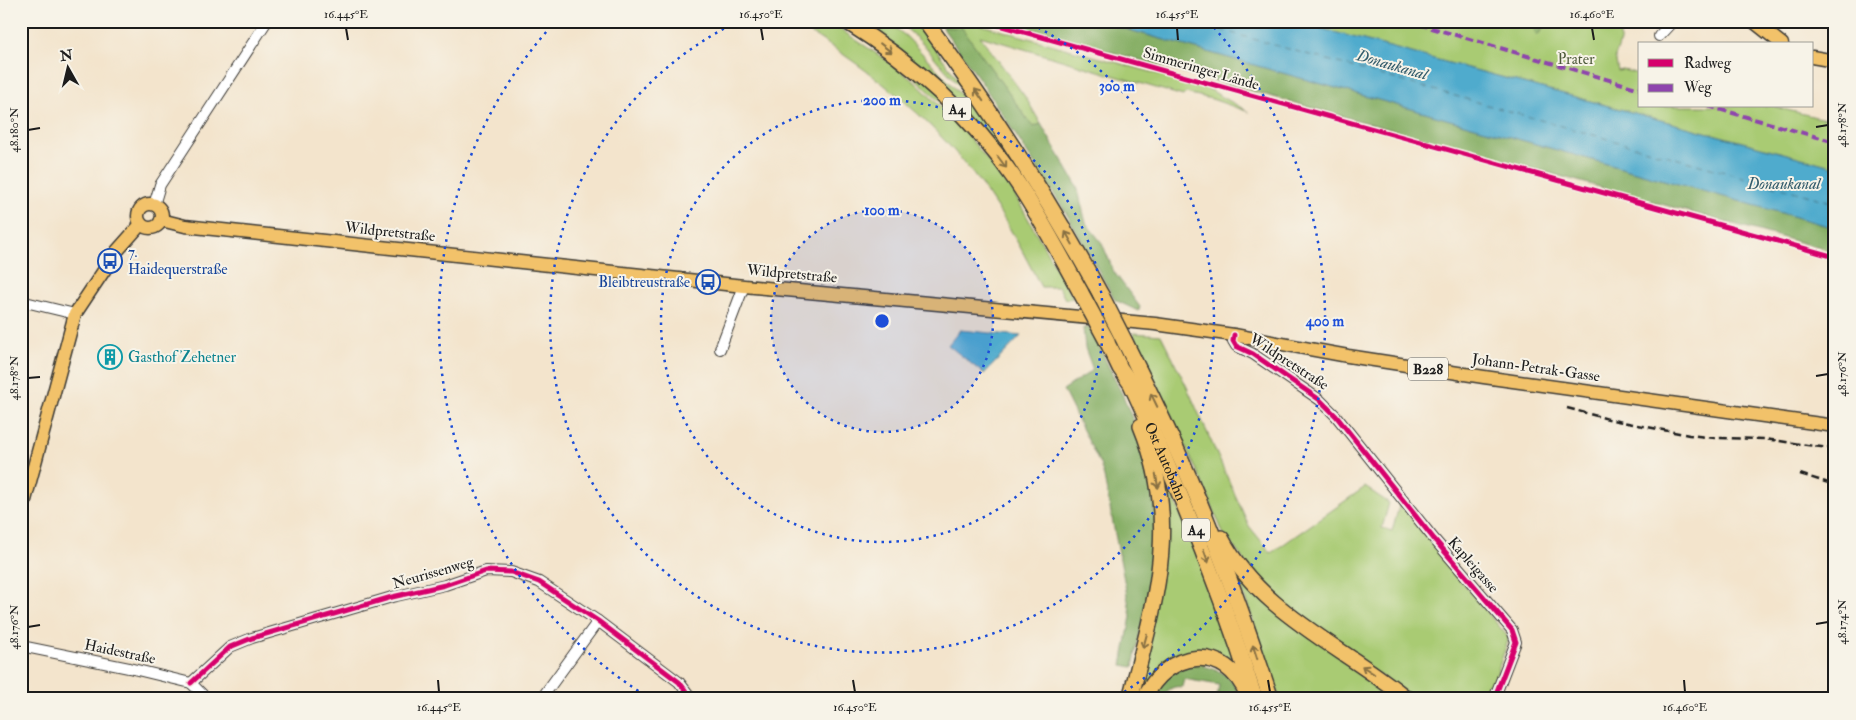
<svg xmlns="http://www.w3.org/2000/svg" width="1856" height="720" font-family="'IM FELL Double Pica',serif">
<rect width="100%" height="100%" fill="#f7f3e8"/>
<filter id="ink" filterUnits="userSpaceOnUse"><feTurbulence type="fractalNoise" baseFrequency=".02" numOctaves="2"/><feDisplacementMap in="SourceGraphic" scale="10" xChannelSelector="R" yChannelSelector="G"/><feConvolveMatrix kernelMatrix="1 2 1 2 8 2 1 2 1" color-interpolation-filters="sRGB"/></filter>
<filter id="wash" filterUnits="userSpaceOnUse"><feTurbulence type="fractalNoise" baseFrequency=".0096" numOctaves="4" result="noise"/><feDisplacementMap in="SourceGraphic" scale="20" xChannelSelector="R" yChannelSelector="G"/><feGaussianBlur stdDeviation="1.12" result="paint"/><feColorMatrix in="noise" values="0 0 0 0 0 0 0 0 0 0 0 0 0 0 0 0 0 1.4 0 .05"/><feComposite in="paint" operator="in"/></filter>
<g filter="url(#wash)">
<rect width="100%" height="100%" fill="#f3e4cc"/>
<g fill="#a9cb73" stroke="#627448">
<path d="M 791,21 L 832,21 L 831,23 L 892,64 L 916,83 L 959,125 L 1012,190 L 1073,298 L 1065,299 L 1059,287 L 1041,287 C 1023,252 1004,215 980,183 C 930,115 863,64 791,21 Z"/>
<polygon points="857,21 886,21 907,37 959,93 1000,140 1049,218 1075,263 1076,269 1026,186"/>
<polygon points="898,21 915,21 980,109 920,41"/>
<polygon points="938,21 967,21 1205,87 1249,112 1212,99 1186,93 1183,96 980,36 1026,98 1041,124 1033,127 962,29 942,27"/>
<polygon points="1293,21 1618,21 1620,29 1620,42 1615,57 1618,71 1623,70 1640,74 1640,106 1771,106 1820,118 1835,120 1835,167"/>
<polygon points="1133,333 1161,335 1186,385 1249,526 1271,553 1365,487 1389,503 1382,528 1392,531 1400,503 1463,583 1509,638 1488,699 1413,699 1276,602 1223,533 1203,484"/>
<polygon points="1159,462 1200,560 1238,668 1218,658 1135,699"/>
<polygon points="1235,569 1402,699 1280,699"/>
</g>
<g fill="#86af65" stroke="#516640">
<polygon points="998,21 1097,21 1835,228 1835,252"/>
<polygon points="1530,21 1549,21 1537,36"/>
<polygon points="942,27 962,28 1033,127 1041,124 1077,186 1086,223 1102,243 1114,272 1140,307 1138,311 1115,300 1065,211 980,80"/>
<polygon points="1083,328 1090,328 1124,398 1139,435 1150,467 1157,547 1133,667 1122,665 1131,616 1104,477 1100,464 1063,390 1093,370 1085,348"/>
<path d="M 1197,665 C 1221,669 1232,675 1241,699 L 1217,698 L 1219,685 L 1184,679 L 1182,687 C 1172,685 1167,691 1160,699 L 1151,694 C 1166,676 1172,668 1197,665 Z"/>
</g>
<g fill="#4fabcd" stroke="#366474">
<polygon points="1097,21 1293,21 1835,167 1835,228"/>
<polygon points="960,330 1021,336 984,374 948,345"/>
</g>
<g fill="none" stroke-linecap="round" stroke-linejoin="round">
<polyline stroke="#335c6c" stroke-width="1" stroke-dasharray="6 5" stroke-linecap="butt" points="1189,21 1835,203"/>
</g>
</g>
<g filter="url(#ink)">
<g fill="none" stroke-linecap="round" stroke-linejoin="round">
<defs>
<g id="minor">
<polyline points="1659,36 1673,21"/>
<polyline points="154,205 160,185 267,21"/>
<polyline points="21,301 75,314"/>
<polyline points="1234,335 1233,341 1236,346 1253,354 1320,400 1336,416 1434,539 1512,630 1516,642 1494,699"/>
<polyline points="720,349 744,286"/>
<polyline points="21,650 26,647 129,668 191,683 207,699"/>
<polyline points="191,683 230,647 252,638 392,597 445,585 486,571 511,572 539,582 598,621 679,682 692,699"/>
<polyline points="541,699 598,621"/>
</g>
<g id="major">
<polyline points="1753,21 1782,44"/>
<polyline points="1812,57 1835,61"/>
<circle cx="150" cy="216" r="12"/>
<polyline points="161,220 185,226 744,286 1155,324 1234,335 1348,356 1484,377 1835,426"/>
<polyline points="21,515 75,314 117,251 141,224"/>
</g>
<g id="highway">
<path d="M 846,21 C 912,62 970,114 1014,178 C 1039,214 1060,255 1081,293"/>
<path d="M 925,21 C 990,108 1049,200 1101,295"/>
<path id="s1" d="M 1107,341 L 1120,368 L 1131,384 C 1179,487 1221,591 1255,699"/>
<path d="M 1125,342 C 1150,392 1175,443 1196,494 C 1224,561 1248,630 1271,699"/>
<path d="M 1221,538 C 1261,614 1343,646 1407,699"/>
<path d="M 1130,699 C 1155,603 1181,523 1141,426"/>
<path d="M 1144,699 C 1166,650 1226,641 1248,696"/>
</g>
</defs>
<use href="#minor" stroke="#3c3a36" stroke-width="12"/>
<use href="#major" stroke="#3c3a36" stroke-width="15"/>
<use href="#highway" stroke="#3c3a36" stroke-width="18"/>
<use href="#minor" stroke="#fff" stroke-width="10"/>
<use href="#major" stroke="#f2c26a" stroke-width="12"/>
<use href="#highway" stroke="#f2c26a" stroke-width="15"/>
<g stroke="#1c1c1c" stroke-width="2.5" stroke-dasharray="8 4" stroke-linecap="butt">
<polyline points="1567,408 1612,420 1689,435 1715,438 1765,439 1835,449"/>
<polyline points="1800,474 1835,485"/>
</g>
<defs>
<g id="highway-bridge">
<polyline points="1081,293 1107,341"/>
<polyline points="1101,295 1125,342"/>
</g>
</defs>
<use href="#highway-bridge" stroke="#3c3a36" stroke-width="18" stroke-linecap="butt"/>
<use href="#highway-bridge" stroke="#f2c26a" stroke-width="15"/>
<g stroke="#8e44ad" stroke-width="4" stroke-dasharray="8 4" stroke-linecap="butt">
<polyline points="1408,21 1640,89"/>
<polyline points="1708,106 1835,142"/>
</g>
<defs>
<g id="cycleway">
<polyline points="984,21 1835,257"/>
<polyline points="1234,335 1233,341 1236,346 1253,354 1320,400 1336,416 1434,539 1512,630 1516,642 1494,699"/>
<polyline points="191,683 230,647 252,638 392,597 445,585 486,571 511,572 539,582 598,621 679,682 692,699"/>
</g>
</defs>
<use href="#cycleway" stroke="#f7f3e8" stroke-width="8"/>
<use href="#cycleway" stroke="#d6006c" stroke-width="5"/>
</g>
<defs><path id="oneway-shaft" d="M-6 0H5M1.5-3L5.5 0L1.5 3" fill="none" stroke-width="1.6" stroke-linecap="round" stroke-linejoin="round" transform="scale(1.25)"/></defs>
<g stroke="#876f43">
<use href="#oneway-shaft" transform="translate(886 48) rotate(38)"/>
<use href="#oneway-shaft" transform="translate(979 95) rotate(-125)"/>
<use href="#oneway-shaft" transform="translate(1002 162) rotate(53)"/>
<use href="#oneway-shaft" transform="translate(1069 238) rotate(-120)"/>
<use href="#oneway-shaft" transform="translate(1154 400) rotate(-116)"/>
<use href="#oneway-shaft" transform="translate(1157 481) rotate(80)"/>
<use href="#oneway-shaft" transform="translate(1206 556) rotate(70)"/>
<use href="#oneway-shaft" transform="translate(1145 641) rotate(105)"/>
<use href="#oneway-shaft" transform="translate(1255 652) rotate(-108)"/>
<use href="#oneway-shaft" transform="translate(1368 670) rotate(-146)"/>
</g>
</g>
<path fill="none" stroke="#1c1c1c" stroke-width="2" d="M 346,28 L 348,40M 761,28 L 763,40M 1177,28 L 1178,40M 1592,28 L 1594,40M 1816,127 L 1828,125M 28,130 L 40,128M 1816,376 L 1828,374M 28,378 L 40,377M 1816,624 L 1828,622M 28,627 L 40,625M 438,680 L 439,692M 853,680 L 855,692M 1268,680 L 1270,692M 1684,680 L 1685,692"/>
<circle cx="882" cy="321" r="111" fill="#1d4ed8" fill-opacity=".12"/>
<g fill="none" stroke="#1d4ed8" stroke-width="2.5" stroke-dasharray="2.5 5">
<circle cx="882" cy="321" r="111"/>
<circle cx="882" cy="321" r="221"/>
<path d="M1025 21A332 332 0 1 1 739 21"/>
<path d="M651 699A443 443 0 0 1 555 22M1209 22A443 443 0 0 1 1113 699"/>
</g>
<defs>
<symbol id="bus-ring" viewBox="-11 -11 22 22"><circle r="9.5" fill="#f7f3e8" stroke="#1a4fb4" stroke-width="1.5"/><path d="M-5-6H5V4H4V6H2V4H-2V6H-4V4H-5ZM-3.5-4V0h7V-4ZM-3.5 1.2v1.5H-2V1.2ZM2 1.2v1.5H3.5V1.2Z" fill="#1a4fb4"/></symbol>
<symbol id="building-ring" viewBox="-11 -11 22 22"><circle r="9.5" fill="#f7f3e8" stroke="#0f9aa8" stroke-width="1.5"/><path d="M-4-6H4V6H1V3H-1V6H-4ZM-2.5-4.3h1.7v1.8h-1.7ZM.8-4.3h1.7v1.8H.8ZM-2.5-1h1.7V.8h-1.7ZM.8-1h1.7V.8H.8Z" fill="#0f9aa8"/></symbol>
</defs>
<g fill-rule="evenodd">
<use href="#bus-ring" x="96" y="247" width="28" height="28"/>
<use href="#bus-ring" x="694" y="268" width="28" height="28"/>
<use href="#building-ring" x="96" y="343" width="28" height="28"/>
</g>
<g text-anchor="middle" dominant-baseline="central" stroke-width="4" stroke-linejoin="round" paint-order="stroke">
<g fill="#f7f3e8" stroke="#5e5c59" stroke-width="1">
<rect x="943" y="97.5" width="28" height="23" rx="4"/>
<rect x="1408" y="357.5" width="40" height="23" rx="4"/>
<rect x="1182" y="518.5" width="28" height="23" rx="4"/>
</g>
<g font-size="14" font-weight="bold" fill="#1c1c1c">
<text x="957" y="109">A4</text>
<text x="1428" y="369">B228</text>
<text x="1196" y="530">A4</text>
</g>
<g font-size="15" fill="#4d593a" stroke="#f7f3e8">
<text x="1576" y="59">Prater</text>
</g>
<g font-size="15" fill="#1c1c1c" stroke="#f7f3e8">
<text transform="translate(1201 69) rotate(16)">Simmeringer Lände</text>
<text transform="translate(390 232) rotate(6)">Wildpretstraße</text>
<text transform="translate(792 274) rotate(5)">Wildpretstraße</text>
<text transform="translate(1289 362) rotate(33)">Wildpretstraße</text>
<text transform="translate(1536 368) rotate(8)">Johann-Petrak-Gasse</text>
<text stroke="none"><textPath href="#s1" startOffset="134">Ost Autobahn</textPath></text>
<text transform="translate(1473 565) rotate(49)">Kapleigasse</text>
<text transform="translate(433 573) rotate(-16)">Neurissenweg</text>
<text transform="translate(120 652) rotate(12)">Haidestraße</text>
</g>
<g font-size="15" fill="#164399" stroke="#f7f3e8" text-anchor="start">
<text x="128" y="252">7.<tspan x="128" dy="17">Haidequerstraße</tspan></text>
<text x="690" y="282" text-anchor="end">Bleibtreustraße</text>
</g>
<g font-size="15" fill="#0d838f" stroke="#f7f3e8" text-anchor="start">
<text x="128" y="357">Gasthof Zehetner</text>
</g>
<g font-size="16" font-style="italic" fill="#335c6c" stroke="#f7f3e8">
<text transform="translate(1392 65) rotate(16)">Donaukanal</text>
<text x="1784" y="184">Donaukanal</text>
</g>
</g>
<circle cx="882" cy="321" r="8" fill="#1d4ed8" stroke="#f7f3e8" stroke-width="2.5"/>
<g font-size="15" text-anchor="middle" font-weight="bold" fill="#1d4ed8" stroke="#f7f3e8" stroke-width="4" stroke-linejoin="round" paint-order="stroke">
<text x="1117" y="91">300 m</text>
<text x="882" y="105">200 m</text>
<text x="882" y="215">100 m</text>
<text x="1325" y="326">400 m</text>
</g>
<rect width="1856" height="720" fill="none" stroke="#f7f3e8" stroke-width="55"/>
<rect x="1638" y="42" width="175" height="65" fill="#f7f3e8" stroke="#9f9d96"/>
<rect x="1648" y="59" width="25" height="8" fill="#d6006c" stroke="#9f9d96"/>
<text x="1684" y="68" font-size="15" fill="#1c1c1c">Radweg</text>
<rect x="1648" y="84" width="25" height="8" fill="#8e44ad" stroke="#9f9d96"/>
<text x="1684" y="92" font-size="15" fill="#1c1c1c">Weg</text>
<g transform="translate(68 68) rotate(352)" stroke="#f7f3e8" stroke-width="4" paint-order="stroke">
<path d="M0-4L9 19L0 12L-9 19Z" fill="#1c1c1c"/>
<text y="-8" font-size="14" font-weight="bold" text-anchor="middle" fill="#1c1c1c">N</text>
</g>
<rect x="28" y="28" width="1800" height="664" fill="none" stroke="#1c1c1c" stroke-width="2"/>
<g font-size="12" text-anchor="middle" fill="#1c1c1c">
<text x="346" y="18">16.445°E</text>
<text x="761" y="18">16.450°E</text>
<text x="1177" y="18">16.455°E</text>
<text x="1592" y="18">16.460°E</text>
<text transform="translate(1842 125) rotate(-90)" y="4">48.178°N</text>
<text transform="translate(14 130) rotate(-90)" y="4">48.180°N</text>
<text transform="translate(1842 374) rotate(-90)" y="4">48.176°N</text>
<text transform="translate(14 378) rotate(-90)" y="4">48.178°N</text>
<text transform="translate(1842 622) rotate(-90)" y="4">48.174°N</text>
<text transform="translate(14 627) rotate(-90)" y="4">48.176°N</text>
<text x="439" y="711">16.445°E</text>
<text x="855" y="711">16.450°E</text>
<text x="1270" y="711">16.455°E</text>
<text x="1685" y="711">16.460°E</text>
</g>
</svg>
